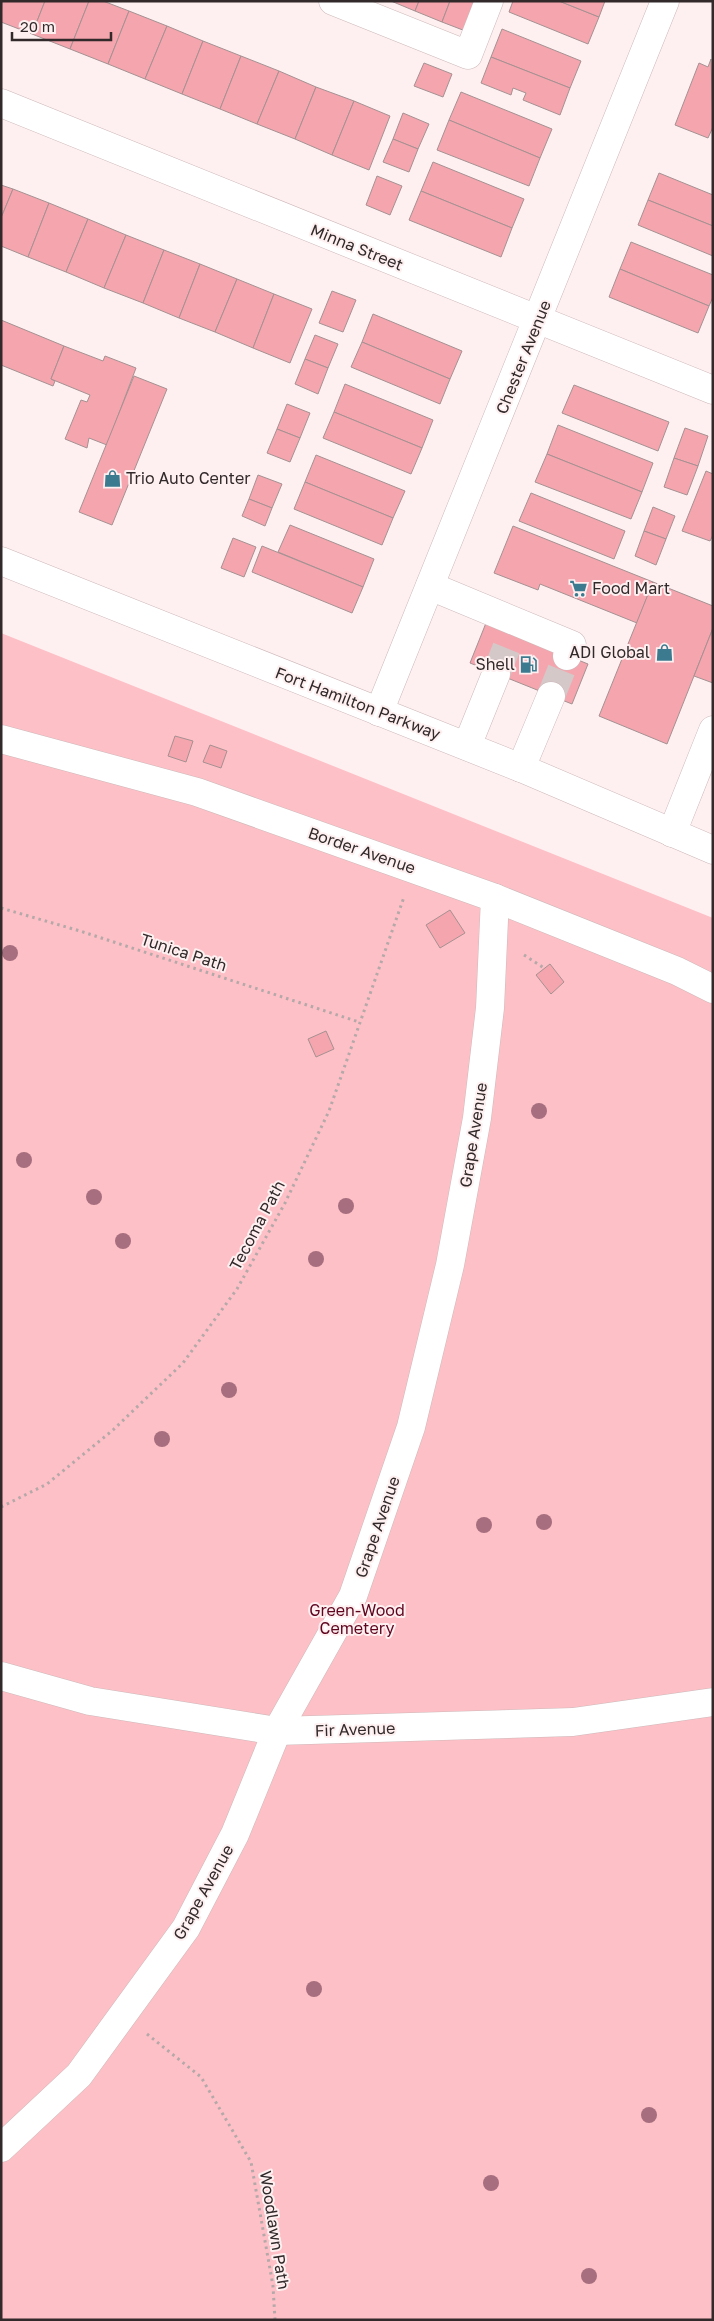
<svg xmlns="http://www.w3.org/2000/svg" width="714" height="2321" font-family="'Golos Text',sans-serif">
<rect width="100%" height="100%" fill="#fef0f1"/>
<polygon fill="#fdc0c6" points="1,633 713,918 713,2320 1,2320"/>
<g fill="#f5a5ad" stroke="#a59192">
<polygon points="2,1 45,1 32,34 1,22"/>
<polygon points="45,1 89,1 70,49 32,34"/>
<polygon points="89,1 103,1 129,11 108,64 70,49"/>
<polygon points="391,1 419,1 415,11"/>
<polygon points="419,1 450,1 442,22 415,11"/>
<polygon points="450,1 481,1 468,32 442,22"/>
<polygon points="513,1 559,1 599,17 588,44 509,12"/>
<polygon points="559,1 605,1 599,17"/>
<polygon points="129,11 167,26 145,79 108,64"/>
<polygon points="167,26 203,41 182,94 145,79"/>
<polygon points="502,29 581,61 570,88 491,57"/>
<polygon points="203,41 241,56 220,109 182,94"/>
<polygon points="241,56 279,71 257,124 220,109"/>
<polygon points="491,57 570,88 560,115 523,100 526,93 513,88 511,95 481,83"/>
<polygon points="711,59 713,127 708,138 675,125 699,63 708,67"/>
<polygon points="424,63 452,74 443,97 414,86"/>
<polygon points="279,71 316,87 295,139 257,124"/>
<polygon points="316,87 354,101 332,155 295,139"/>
<polygon points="461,92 552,129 540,158 449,120"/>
<polygon points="354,101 390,116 369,170 332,155"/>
<polygon points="403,113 429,124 418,149 393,139"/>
<polygon points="449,120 540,158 529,186 437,150"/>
<polygon points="393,139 418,149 409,172 383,162"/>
<polygon points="433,162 524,199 512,228 421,191"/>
<polygon points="659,173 713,195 713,226 648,200"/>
<polygon points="377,176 402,186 390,215 366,205"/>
<polygon points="1,185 13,189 1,218"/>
<polygon points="13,189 49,203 28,257 1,246 1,218"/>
<polygon points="421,191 512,228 501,257 409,220"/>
<polygon points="648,200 713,226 713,256 638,225"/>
<polygon points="49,203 88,219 66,272 28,257"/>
<polygon points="88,219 126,235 104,288 66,272"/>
<polygon points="126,235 164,250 143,303 104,288"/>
<polygon points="631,242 713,275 713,297 709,306 620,269"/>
<polygon points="164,250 200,264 179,318 143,303"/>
<polygon points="200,264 237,279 215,332 179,318"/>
<polygon points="620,269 709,306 698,333 609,297"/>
<polygon points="237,279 274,294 253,348 215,332"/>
<polygon points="332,291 356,300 343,332 319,323"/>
<polygon points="274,294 312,309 290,363 253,348"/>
<polygon points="373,314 462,351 450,379 362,342"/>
<polygon points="1,320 64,346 51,379 55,381 53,386 1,365"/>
<polygon points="315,335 338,344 328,368 305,359"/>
<polygon points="362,342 450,379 440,404 351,367"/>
<polygon points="64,346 103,361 105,356 136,368 107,445 89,438 87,448 65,439 81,400 87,402 90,395 51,379"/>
<polygon points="305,359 328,368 318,394 295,384"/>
<polygon points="134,376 167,389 112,525 79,512"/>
<polygon points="345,384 433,420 422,448 334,412"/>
<polygon points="574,385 669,422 658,451 562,413"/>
<polygon points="287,404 310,413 300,438 277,429"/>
<polygon points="334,412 422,448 411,474 323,438"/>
<polygon points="558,425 653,463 642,492 547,454"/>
<polygon points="685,428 708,436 698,466 674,458"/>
<polygon points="277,429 300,438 290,462 267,453"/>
<polygon points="547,454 642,492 631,519 535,482"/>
<polygon points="316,455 405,491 393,518 305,482"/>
<polygon points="674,458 698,466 687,495 664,487"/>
<polygon points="706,471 713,474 713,535 710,541 682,531"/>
<polygon points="258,475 282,484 272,508 249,499"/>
<polygon points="305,482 393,518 382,545 294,509"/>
<polygon points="531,493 625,531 614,559 519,521"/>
<polygon points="249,499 272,508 265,526 242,516"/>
<polygon points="653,507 675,516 666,539 644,531"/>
<polygon points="290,525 374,559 363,587 278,552"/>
<polygon points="513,526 653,582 637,623 540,584 538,590 494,573"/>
<polygon points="644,531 666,539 656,565 635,556"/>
<polygon points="233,538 256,547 244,577 221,568"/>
<polygon points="262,546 363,587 352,613 252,572"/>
<polygon points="653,582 713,606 713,628 667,744 599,716"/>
<polygon points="486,623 588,664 572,704 470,663"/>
<polygon points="713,628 713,683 694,676"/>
<polygon points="175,736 193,741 186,762 168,756"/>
<polygon points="210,745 227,751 221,768 203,762"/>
<polygon points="450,910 465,933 440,948 426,925"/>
<polygon points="550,964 564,982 551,994 536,975"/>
<polygon points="326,1031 334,1049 316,1057 308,1039"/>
</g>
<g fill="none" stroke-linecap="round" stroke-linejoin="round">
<g stroke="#d5c8c9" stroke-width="28" stroke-dasharray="28 14" stroke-linecap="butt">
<polyline points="496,674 512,634"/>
<polyline points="551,696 567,656"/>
</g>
<defs>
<g id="minor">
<polyline points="333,1 468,55 489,1"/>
<polyline points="1,103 713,390"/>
<polyline points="430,586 572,645 567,656"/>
<polyline points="379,712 665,1"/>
<polyline points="1,739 197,792 495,898 677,971 713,989"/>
<polyline points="467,746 496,674"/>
<polyline points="521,768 551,696"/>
<polyline points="672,833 713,730"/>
<polyline points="1,1676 90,1701 277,1731 573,1722 713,1702"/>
<polyline points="1,2148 79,2075 186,1928 235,1834 277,1731 353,1596 411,1427 450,1265 477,1118 490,1008 495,898"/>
</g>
<polyline id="major" points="1,561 521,768 713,850"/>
</defs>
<use href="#minor" stroke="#ceb8ba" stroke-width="29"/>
<use href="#major" stroke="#ceb8ba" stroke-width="29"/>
<g stroke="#b4a8a9" stroke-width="3" stroke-dasharray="2.5 4" stroke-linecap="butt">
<polyline points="1,908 80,931 359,1022"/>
<polyline points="524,955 544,968"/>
<polyline points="1,1507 47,1484 113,1430 183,1363 237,1289 285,1203 329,1111 404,897"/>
<polyline points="147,2034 201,2077 251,2162 273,2286 275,2320"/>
</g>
<use href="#minor" stroke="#fff" stroke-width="28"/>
<use href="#major" stroke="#fff" stroke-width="28"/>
</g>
<g fill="#a66e7e">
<circle cx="10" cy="953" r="8"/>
<circle cx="539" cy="1111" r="8"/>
<circle cx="24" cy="1160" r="8"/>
<circle cx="94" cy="1197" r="8"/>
<circle cx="346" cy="1206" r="8"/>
<circle cx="123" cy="1241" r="8"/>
<circle cx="316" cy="1259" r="8"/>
<circle cx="229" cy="1390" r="8"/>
<circle cx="162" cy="1439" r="8"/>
<circle cx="544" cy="1522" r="8"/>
<circle cx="484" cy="1525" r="8"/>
<circle cx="314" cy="1989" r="8"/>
<circle cx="649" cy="2115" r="8"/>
<circle cx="491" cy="2183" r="8"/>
<circle cx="589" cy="2276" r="8"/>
</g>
<defs>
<symbol id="shop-bare" viewBox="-9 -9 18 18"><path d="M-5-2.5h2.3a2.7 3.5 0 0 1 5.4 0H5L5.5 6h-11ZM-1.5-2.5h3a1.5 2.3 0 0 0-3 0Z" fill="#3c7b8f" stroke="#fef0f1" stroke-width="2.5" paint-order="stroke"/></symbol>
<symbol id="supermarket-bare" viewBox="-9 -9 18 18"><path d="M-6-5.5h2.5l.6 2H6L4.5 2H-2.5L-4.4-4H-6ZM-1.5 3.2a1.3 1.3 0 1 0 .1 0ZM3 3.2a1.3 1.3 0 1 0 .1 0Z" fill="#3c7b8f" stroke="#fef0f1" stroke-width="2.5" paint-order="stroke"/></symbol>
<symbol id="fuel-bare" viewBox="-9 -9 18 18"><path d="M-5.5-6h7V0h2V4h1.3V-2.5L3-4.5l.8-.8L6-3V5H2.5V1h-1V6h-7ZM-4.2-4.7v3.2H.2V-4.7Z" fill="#3c7b8f" stroke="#fef0f1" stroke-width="2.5" paint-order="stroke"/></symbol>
</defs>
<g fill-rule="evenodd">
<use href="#shop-bare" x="100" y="466" width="25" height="25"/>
<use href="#supermarket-bare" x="566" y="576" width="25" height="25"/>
<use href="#shop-bare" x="652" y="640" width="25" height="25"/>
<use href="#fuel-bare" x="516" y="652" width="25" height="25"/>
</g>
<g text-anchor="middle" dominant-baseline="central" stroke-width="4" stroke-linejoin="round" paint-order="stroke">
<g font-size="16" fill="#32292a" stroke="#fef0f1">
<text transform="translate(357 247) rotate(22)">Minna Street</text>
<text transform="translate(523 357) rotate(-68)">Chester Avenue</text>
<text transform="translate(358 703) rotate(21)">Fort Hamilton Parkway</text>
<text transform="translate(362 850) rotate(19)">Border Avenue</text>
<text transform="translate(184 952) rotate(18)">Tunica Path</text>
<text transform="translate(473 1135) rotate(-81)">Grape Avenue</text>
<text transform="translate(257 1225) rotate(-62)">Tecoma Path</text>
<text transform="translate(377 1527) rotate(-71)">Grape Avenue</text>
<text transform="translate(355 1729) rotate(-2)">Fir Avenue</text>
<text transform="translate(203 1892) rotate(-61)">Grape Avenue</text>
<text transform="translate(275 2230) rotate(81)">Woodlawn Path</text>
</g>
<g font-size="16" fill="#32292a" stroke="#fef0f1" text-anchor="start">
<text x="126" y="478">Trio Auto Center</text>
<text x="592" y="588">Food Mart</text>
<text x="650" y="652" text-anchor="end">ADI Global</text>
<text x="515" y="664" text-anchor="end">Shell</text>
</g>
<g font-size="16" fill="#5e041f" stroke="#fef0f1">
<text x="357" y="1610">Green-Wood<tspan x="357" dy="18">Cemetery</tspan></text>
</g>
</g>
<rect width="714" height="2321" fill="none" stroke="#32292a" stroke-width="5"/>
<path d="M12 32v8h99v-8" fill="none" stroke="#32292a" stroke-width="2.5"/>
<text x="20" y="32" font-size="15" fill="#32292a" stroke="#fef0f1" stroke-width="4" paint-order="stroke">20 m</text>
</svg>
